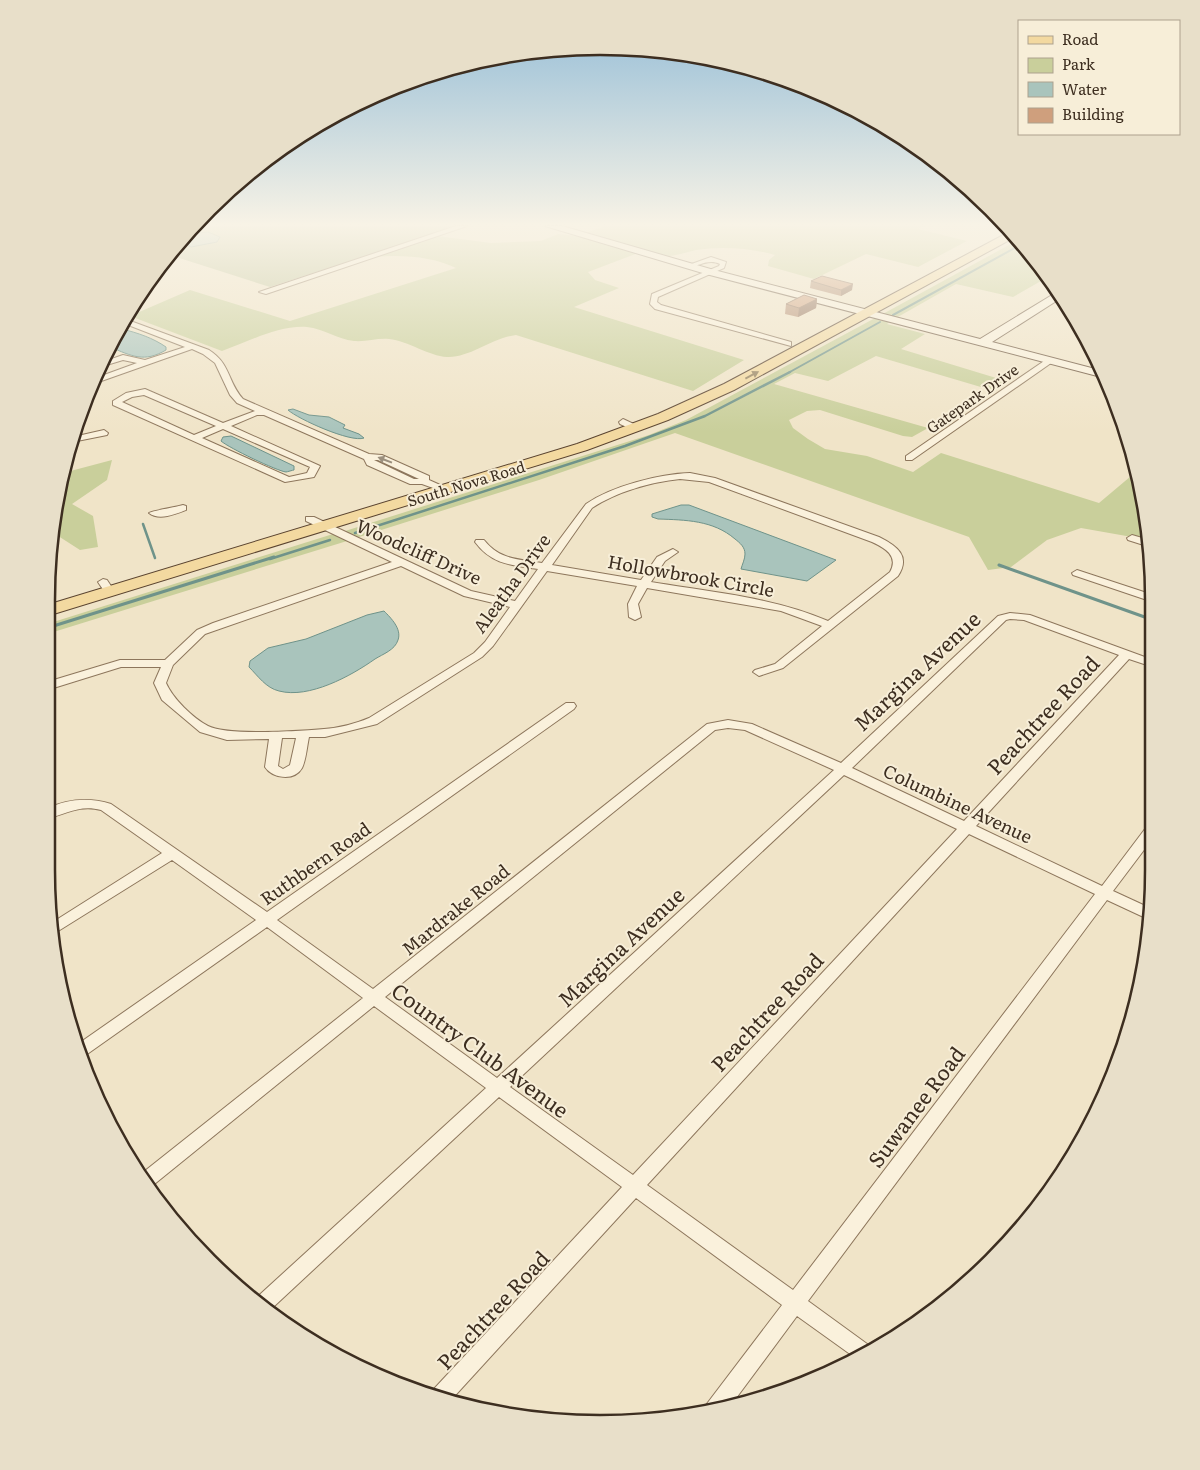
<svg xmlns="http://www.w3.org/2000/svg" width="1200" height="1470" font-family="Literata,serif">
<rect width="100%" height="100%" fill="#f0e4c8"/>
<g fill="#c9cf9b">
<path d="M 605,226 L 923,226 L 918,229 L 967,241 L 918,267 L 866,254 L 814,279 L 768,266 L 769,260 L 775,255 C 751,248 721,246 696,250 C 684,253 674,257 661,256 L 583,234 Z"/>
<path d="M 558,234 L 579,236 L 638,253 L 588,272 L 595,280 L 619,288 L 574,307 L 744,360 L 693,391 L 516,335 C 492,338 470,358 447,357 C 429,356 408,341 389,339 C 377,338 366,342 354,341 C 337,339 324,329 307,327 C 278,325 248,342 222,351 L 130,316 L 190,290 L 290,321 L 456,268 C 435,257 401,254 376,257 L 437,236 L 491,243 L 541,241 Z"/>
<polygon points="1018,240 1039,263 1048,277 1013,297 956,284 896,318 881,315"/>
<polygon points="877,317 892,320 887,324 925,334 901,349 1006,381 991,390 876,356 828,381 795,373 774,384 928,428 912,437 903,436 820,410 807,411 789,420 793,428 808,439 825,449 867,456 913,472 941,453 1099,503 1137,471 1149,540 1081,528 1047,540 1011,567 988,570 969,537 675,433 539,480 356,538 342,532 649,435 686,420"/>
<polygon points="112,460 107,480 72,504 93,516 98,547 80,550 52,532 57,492 63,473"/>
<polygon points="333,534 347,541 47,634 47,624"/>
</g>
<polygon fill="#bfc49a" points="194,226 458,226 270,287 170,255"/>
<g fill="#a9c4bc" stroke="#6f938a">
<polygon points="208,232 220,237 217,242 191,247 184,243 188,234"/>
<path d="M 122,329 C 138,333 153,338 166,347 L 166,350 C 144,363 132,356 110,347 L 120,330 Z"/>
<path d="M 293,409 L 309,415 L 329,417 L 345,425 L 343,428 L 359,434 L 364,438 C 351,443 298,419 288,410 Z"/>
<path d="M 231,436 L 294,466 L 294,470 C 293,470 287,472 286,472 C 277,471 229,448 221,441 L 223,437 Z"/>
<path d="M 681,505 L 689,505 L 836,560 L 807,581 L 741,569 C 742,565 745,559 745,554 C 745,547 740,543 735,539 C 713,520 685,520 658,519 L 652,517 L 652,514 Z"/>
<path d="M 384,611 C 391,618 402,629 398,640 C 395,650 383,654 375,659 C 351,676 309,699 279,691 C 266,688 258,676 249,667 L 250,661 L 268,648 L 306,639 L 367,615 Z"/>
</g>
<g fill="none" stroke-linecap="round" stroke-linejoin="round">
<g stroke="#6f938a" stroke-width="2">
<polyline points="893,315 1022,244"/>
<polyline points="788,373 880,322"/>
</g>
<g stroke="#6f938a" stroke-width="2.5">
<polyline points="143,524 155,558"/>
<polyline points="355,533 625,446 705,416 790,372"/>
<polyline points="270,559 330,540"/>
</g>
<g stroke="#6f938a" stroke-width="3">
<polyline points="999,565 1153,620"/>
<polyline points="47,628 274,557"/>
</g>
<defs>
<g id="street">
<polygon points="456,226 467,226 266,294 259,292"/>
<path d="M 711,257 L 726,262 L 724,268 L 658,297 L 657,302 L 661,305 L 791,342 L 791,346 L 655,309 L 650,304 L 652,294 L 719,266 L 720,264 C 709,259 700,265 689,268 L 686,266 Z"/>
<path d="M 125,319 L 209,350 C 231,364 227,381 243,399 L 369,454 L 382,455 L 429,476 L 429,480 L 449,489 L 444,492 L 422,484 L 410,484 L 367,465 L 364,459 L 264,415 L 257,415 L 231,426 L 320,466 L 314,477 L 285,482 L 113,405 L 113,401 L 126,393 L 145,389 L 223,423 L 255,411 L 237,403 L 230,395 L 215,363 L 203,354 L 192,349 L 90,385 L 93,379 L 137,363 L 123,360 L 100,367 L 103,362 L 123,355 L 145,360 L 185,347 L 123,323 ZM 144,395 L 216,426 L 194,435 L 122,402 L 132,397 ZM 223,429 L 310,467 L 307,473 L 289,477 L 202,438 ZM 374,460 L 378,460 L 419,479 L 414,479 Z"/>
<polygon points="1047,359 1054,361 912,460 906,460 906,456"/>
<polygon points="623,419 638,426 639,428 635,431 620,424 619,422"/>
<polygon points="104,430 108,433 107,435 72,442 73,437"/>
<path d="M 690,473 L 715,478 L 879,537 C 897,546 911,556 898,576 L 783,668 L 759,676 L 753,672 L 755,670 L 775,664 L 822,626 L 781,611 L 647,588 L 638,604 L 641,617 L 635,620 L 629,617 L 628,604 L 637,586 L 547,571 L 493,646 L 482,657 L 377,724 L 325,737 L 309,737 C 307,746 306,760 302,768 C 294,782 272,778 265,767 L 269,739 L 227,740 L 200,732 L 162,700 L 154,683 L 161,667 L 121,667 L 47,690 L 47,682 L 120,660 L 165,660 L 197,630 L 213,623 L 392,562 L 306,521 L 306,517 L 314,517 L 471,591 L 515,601 L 538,569 C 512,565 492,565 475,542 L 476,540 L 484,540 C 500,560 518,559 542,563 L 586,504 C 612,486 659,474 690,473 ZM 680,479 L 709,482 L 872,542 C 885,548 899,556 890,572 L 828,621 C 773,597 710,592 651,582 L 665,561 L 678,552 L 673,549 L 657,557 L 641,580 L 552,565 L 592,508 C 616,492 651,482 680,479 ZM 401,566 L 464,596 L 510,607 L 485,642 L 474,653 L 369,718 C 355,724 338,728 324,729 C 300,731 227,736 208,726 C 193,718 173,699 166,683 L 173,665 L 205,634 ZM 282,738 L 296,738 L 290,765 L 283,769 L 278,766 Z"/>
<path d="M 183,505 L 186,506 L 186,510 C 176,514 159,521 149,513 C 152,511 176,507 183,505 Z"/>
<polygon points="1132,535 1149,540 1150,547 1128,540 1127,538"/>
<polygon points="1077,570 1153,595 1153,602 1073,575 1072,573"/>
<polygon points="103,579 107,580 115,592 114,594 106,594 98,582"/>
<path d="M 1010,613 L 1030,615 L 1153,660 L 1153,667 L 1129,659 L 976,826 L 1102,886 L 1148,825 L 1153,824 L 1153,838 L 1113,891 L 1152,909 L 1150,920 L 1107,900 L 808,1301 L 874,1349 L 857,1359 L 797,1316 L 731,1405 L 703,1413 L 706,1405 L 782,1305 L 636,1198 L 451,1400 L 430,1396 L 432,1391 L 622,1187 L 499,1097 L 269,1311 L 255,1299 L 486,1088 L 374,1006 L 152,1186 L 151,1186 L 141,1174 L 363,998 L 267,927 L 83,1057 L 78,1044 L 256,920 L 172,860 L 55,933 L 53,922 L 162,853 L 101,810 C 80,804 66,814 46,819 L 46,809 C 68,799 88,797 111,804 L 267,912 L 566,703 L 574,703 L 576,706 L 574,709 L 277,920 L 373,989 L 707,724 L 728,720 L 752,724 L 841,763 L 998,616 ZM 1010,619 L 1024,620 L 1119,655 L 964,821 L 852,768 L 1006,620 ZM 728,728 L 745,730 L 834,770 L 497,1078 L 385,997 L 715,730 ZM 844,775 L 957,829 L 633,1175 L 510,1087 ZM 969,834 L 1095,894 L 793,1290 L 647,1185 Z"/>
</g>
<polygon id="secondary" points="545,226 562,226 714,270 980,339 1057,292 1061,298 992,342 1103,371 1105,378 706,274"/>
<polygon id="primary" points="1009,232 1015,237 734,390 668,420 587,450 47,616 47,605 577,444 658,414 724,384"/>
</defs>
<use href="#street" stroke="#8d765c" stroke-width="2"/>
<use href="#secondary" stroke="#6f573f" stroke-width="2"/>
<use href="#primary" stroke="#5b4430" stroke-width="2"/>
<use href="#street" fill="#faf1dc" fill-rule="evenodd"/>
<use href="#secondary" fill="#faf1dc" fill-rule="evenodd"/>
<use href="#primary" fill="#f3d9a0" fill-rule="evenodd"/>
</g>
<g fill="#b2896c">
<polygon points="811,281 852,290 841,296 810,288"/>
<polygon points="817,299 816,308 798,317 785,314 786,304"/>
</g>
<g fill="#916f58">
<polygon points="853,284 852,290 841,296 841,290"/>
<polygon points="817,299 816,308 798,317 799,308"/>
</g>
<g fill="#cf9f7d" stroke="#916f58">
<polygon points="822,276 853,284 841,290 811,281"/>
<polygon points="804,295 817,299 799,308 786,304"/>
</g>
<defs><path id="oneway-solid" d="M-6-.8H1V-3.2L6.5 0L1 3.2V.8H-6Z" transform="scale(1.25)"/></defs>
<use fill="#988460" href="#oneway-solid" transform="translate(752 375) rotate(-28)"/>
<use fill="#9c907e" href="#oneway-solid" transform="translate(385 460) rotate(-159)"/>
<linearGradient id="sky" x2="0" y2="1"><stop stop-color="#8fbad6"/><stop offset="0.52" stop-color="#f8f3e6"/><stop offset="1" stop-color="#f8f3e6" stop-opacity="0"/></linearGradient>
<rect width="1200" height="432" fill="url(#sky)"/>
<g text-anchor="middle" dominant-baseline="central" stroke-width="4" stroke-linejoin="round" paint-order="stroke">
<g font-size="15" fill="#3d2e20" stroke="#f7eed8">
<text transform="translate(972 398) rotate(-35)">Gatepark Drive</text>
<text transform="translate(466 483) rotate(-17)">South Nova Road</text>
</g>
<g font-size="18" fill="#3d2e20" stroke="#f7eed8">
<text transform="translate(419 551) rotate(24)">Woodcliff Drive</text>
<text transform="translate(691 575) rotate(10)">Hollowbrook Circle</text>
<text transform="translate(511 583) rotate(-54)">Aleatha Drive</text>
<text transform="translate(958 803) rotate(25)">Columbine Avenue</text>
<text transform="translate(315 863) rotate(-35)">Ruthbern Road</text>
<text transform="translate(455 909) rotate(-39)">Mardrake Road</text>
</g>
<g font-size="21" fill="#3d2e20" stroke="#f7eed8">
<text transform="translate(916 670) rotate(-43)">Margina Avenue</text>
<text transform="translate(1042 714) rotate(-47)">Peachtree Road</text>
<text transform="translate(620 946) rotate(-43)">Margina Avenue</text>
<text transform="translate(766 1011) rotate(-47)">Peachtree Road</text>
<text transform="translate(481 1049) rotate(36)">Country Club Avenue</text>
<text transform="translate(915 1106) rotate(-53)">Suwanee Road</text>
<text transform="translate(492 1309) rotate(-47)">Peachtree Road</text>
</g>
</g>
<path d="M0 0H1200V1470H0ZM600 55H600A545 545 0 0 1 1145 600V870A545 545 0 0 1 600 1415H600A545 545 0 0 1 55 870V600A545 545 0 0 1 600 55Z" fill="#e8dfc9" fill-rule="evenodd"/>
<path fill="none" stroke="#3d2e20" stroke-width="2.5" d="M600 55H600A545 545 0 0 1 1145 600V870A545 545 0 0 1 600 1415H600A545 545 0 0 1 55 870V600A545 545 0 0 1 600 55Z"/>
<rect x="1018" y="20" width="162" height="115" fill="#f7eed8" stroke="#ada18e"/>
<rect x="1028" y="36" width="25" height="8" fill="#f3d9a0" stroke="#ada18e"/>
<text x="1062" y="45" font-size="15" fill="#3d2e20">Road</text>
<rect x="1028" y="58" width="25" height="15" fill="#c9cf9b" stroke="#ada18e"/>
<text x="1062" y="70" font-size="15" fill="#3d2e20">Park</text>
<rect x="1028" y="82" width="25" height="15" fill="#a9c4bc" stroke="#ada18e"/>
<text x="1062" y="95" font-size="15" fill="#3d2e20">Water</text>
<rect x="1028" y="108" width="25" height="15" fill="#cf9f7d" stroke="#ada18e"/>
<text x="1062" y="120" font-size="15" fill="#3d2e20">Building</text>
</svg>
